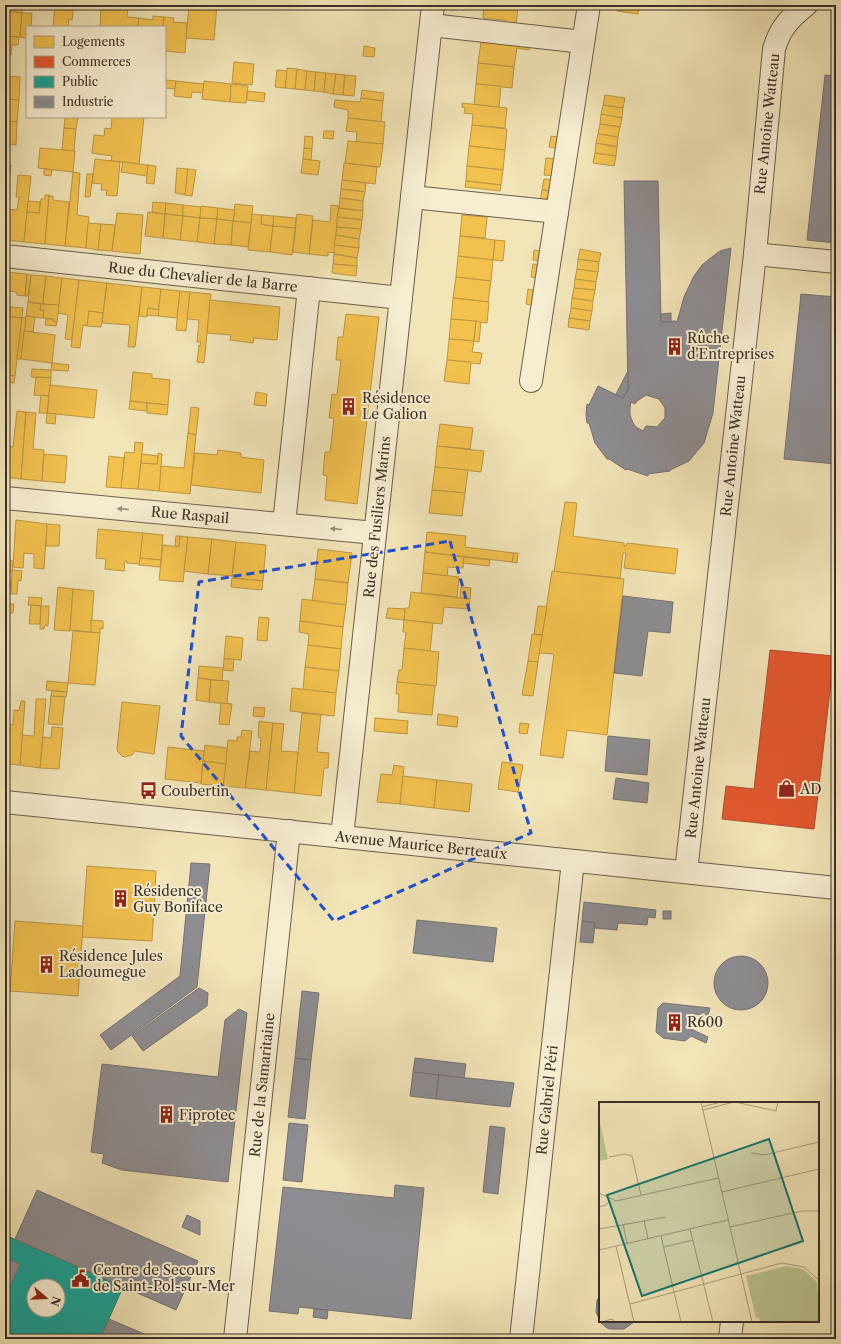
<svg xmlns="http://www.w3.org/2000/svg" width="841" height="1344" font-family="'Libre Caslon Text',serif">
<rect width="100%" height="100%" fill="#f2e5b8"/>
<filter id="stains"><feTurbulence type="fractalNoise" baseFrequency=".005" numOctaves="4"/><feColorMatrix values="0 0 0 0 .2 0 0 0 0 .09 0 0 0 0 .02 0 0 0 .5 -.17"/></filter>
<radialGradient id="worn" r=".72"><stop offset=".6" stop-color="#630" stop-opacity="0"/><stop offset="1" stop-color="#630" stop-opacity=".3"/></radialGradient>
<g fill="#f2c14e" stroke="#bb9642">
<polygon points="5,5 22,5 22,13 5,11"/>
<polygon points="55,5 74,5 72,20 69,19 68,27 53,27"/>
<polygon points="101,5 128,6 127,17 139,18 138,27 100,27"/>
<polygon points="189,5 217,5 214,40 186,38"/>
<polygon points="484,5 518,5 516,27 506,26 506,20 483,18"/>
<polygon points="618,5 639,5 638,14 617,11"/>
<polygon points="5,11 22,13 20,37 5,36"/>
<polygon points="22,13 32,13 31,27 27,27 27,38 20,37"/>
<polygon points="153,16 164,17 163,27 138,27 139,18 153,20"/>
<polygon points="164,17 174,18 173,22 187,23 185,53 165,51 165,27 163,27"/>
<polygon points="5,36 19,37 18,45 12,45 11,55 5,54"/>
<polygon points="479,37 530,42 529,50 517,48 514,67 478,63 481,42 479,41"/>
<polygon points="364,46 375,48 374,57 363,56"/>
<polygon points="234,62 254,64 252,85 232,83"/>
<polygon points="478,63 514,67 512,88 476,84"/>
<polygon points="287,68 297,69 295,89 285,88"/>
<polygon points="297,69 307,71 305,90 295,89"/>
<polygon points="277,70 287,71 285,88 275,87"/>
<polygon points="307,71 316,72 314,91 305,90"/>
<polygon points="316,72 326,73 324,92 314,91"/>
<polygon points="326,73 336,74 333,94 324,92"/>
<polygon points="336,74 345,75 343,95 333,94"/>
<polygon points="345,75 356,76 354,96 343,95"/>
<polygon points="5,76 20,77 19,100 5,99"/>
<polygon points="165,80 176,81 175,89 165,88"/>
<polygon points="176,81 204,84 203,93 192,92 191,98 174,96"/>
<polygon points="204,81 231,84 230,102 202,99"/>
<polygon points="231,84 248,86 246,103 230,102"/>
<polygon points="476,84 501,86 499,107 474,105"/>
<polygon points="362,90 384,93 383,101 361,98"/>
<polygon points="247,91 265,93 264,102 247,100"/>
<polygon points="605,95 625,98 623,108 603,105"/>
<polygon points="361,98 383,101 381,122 348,118 348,110 334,107 335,100 360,102"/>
<polygon points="5,99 19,100 17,122 5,121"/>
<polygon points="462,103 507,108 505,128 472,125 473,114 464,113 465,108 462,107"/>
<polygon points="603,105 623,108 622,118 601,114"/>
<polygon points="601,114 622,118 620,127 600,124"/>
<polygon points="65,117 78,117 76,129 64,128"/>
<polygon points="112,117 144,117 139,164 111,161 112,156 92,153 94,135 104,136 105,128 111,129"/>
<polygon points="348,118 385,122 383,144 356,142 357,132 346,131"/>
<polygon points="5,121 17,122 16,145 5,144"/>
<polygon points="600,124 620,127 618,137 598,134"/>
<polygon points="472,125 507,129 505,150 469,146"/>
<polygon points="64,128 76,129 74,151 62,150"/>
<polygon points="324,131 334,131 333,139 323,138"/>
<polygon points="598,134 618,137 617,147 596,143"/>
<polygon points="305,136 313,137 312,149 304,148"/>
<polygon points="551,136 558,137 556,148 549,147"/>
<polygon points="348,141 383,144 380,167 345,163"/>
<polygon points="596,143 617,147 616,156 595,153"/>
<polygon points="469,146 505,150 503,170 467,166"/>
<polygon points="40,148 75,151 73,172 38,168"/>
<polygon points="304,148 312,149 311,160 303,159"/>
<polygon points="595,153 616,156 614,166 593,163"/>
<polygon points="546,158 557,159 554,176 544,175"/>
<polygon points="95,159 120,162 117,196 106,195 107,190 101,190 102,184 92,183"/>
<polygon points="303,159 320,161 318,175 301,173"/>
<polygon points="123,162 148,165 147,176 121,172"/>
<polygon points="344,163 377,167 375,184 342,180"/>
<polygon points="5,165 11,165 8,186 5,186"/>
<polygon points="148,165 156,166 154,184 146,183"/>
<polygon points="467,166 503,170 501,185 466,181"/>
<polygon points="177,168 188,169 185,195 175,193"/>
<polygon points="44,169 52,170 51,176 44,175"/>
<polygon points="188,169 196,170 192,196 185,195"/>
<polygon points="73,172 80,173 77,215 89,217 86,248 65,246"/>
<polygon points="87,174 93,174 90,197 85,197"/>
<polygon points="18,175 31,176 24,242 5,240 6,209 17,210 19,197 16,197"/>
<polygon points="544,179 554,180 552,191 542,190"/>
<polygon points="342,180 366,183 365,192 341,189"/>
<polygon points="466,181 501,185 500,191 465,187"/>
<polygon points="341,189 365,192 363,201 340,198"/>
<polygon points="542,190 552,191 551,195 543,201 540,201"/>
<polygon points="45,195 49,195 45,244 24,242 27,212 39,213 41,199 45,199"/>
<polygon points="49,196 53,196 53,200 69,202 65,246 45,244"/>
<polygon points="340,198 363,201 363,211 339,208"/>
<polygon points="28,201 40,202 39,213 27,212"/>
<polygon points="153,202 166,203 165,214 152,212"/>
<polygon points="166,203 183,205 183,216 165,214"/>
<polygon points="235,204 253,206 251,223 233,221"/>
<polygon points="183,205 201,207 200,218 183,216"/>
<polygon points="331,205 339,206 334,253 328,252 328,256 309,254 313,220 330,222"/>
<polygon points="201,206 218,208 217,219 200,218"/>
<polygon points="218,208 235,210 233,221 217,219"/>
<polygon points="339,208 363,211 362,220 337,217"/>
<polygon points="148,212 165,214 163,238 145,236"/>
<polygon points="117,213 143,215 140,254 112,251"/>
<polygon points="165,214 183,216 180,240 163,238"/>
<polygon points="252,214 262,215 261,224 273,226 270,252 248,250"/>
<polygon points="297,214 313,216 309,254 293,252"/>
<polygon points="262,215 274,216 273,226 261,224"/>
<polygon points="462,215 487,217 485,238 460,236"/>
<polygon points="183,216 200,218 197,242 180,240"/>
<polygon points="274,216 296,218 295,228 273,226"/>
<polygon points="337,217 362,220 361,229 337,227"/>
<polygon points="200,218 217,219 214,244 197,242"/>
<polygon points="217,219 233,221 231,245 214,244"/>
<polygon points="233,221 251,223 248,247 231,245"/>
<polygon points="88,223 101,224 98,250 86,248"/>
<polygon points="101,224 115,225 112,251 98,250"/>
<polygon points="273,226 295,228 292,255 270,252"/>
<polygon points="337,227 361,229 359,239 336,235"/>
<polygon points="336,235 359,239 359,248 334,245"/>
<polygon points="460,236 495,240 493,260 458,256"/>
<polygon points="495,240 505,241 503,261 493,260"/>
<polygon points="334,245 359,248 357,258 334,254"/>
<polygon points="580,249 601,253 599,262 578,259"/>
<polygon points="534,250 541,251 540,261 533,260"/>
<polygon points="334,254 357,258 357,266 333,264"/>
<polygon points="458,256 493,260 491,281 456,277"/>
<polygon points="578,259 599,262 598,272 577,269"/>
<polygon points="333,264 357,266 356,276 332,273"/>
<polygon points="533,264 541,265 539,278 531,277"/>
<polygon points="577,269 598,272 596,282 575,279"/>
<polygon points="5,272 27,274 25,296 17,295 17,292 9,291 7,310 10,311 11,307 23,308 22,318 5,316"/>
<polygon points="27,274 31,275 28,296 25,296"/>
<polygon points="31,275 46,276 43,303 41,304 28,302"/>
<polygon points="46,276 62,278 59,305 41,304 43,303"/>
<polygon points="456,277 491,281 488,302 453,298"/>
<polygon points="62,278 79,280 72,340 65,339 68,315 58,313"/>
<polygon points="575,279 596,282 595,290 574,288"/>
<polygon points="79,280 107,283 103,313 89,311 87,326 83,325 80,348 71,347"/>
<polygon points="107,283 142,287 135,347 128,347 130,325 102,323"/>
<polygon points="142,287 161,289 159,310 148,308 147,317 139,316"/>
<polygon points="574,288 595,290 593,301 572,298"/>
<polygon points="161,289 180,291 177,318 158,316"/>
<polygon points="528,289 537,291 534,306 526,304"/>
<polygon points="180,291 190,292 186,331 176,330"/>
<polygon points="190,292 211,294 204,363 197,362 199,345 200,346 201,342 197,342 199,320 187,319"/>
<polygon points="453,298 489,302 487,323 451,319"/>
<polygon points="572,298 593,301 592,311 571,308"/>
<polygon points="210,300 280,307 277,340 254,338 253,343 230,340 231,335 207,333"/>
<polygon points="28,302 41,304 40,310 44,310 43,318 26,316"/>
<polygon points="41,304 59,305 57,322 53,321 53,319 43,318 44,310 40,310"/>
<polygon points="148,308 159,310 158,316 147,315"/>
<polygon points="571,308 592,311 590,321 569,318"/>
<polygon points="89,311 103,313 101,327 87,326"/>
<polygon points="346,314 379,317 357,504 325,500 327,476 323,475 325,452 330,452 334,418 329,418 332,394 337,395 341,360 336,360 338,337 343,337"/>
<polygon points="5,316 22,318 15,376 5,375"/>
<polygon points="26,316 35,317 33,332 24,331"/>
<polygon points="22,318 26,318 21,359 17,359"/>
<polygon points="569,318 590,321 589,330 568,327"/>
<polygon points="46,319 53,319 53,321 57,322 56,326 45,325"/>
<polygon points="451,319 476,321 474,341 449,339"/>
<polygon points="476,321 481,322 479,342 474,341"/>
<polygon points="24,331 55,335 52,363 21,359"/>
<polygon points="449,339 474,341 472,352 482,353 480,364 447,360"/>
<polygon points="447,360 471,362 469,384 444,381"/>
<polygon points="52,363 69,365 68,371 51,370"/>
<polygon points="32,369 51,370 51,378 31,377"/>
<polygon points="133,372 152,374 152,378 170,380 168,405 130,401"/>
<polygon points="5,375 15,376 14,383 5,382"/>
<polygon points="36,377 51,378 49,396 34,395"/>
<polygon points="50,385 97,390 94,418 47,413"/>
<polygon points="256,392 267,394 266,406 254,405"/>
<polygon points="41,395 49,396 47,413 39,413"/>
<polygon points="130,401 147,403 147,411 129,409"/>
<polygon points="147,403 168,405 167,415 147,413"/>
<polygon points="191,407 199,408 196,435 188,433"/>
<polygon points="17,411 26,412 21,479 5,477 5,446 13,447"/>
<polygon points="26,412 36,413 33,449 44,450 42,481 21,479"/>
<polygon points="47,413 56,414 55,424 46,423"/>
<polygon points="440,424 473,428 470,449 437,446"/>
<polygon points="188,433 196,435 190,494 159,491 161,466 184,468"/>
<polygon points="135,442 143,443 138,489 121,488 125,452 134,453"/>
<polygon points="437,446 484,451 481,472 435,467"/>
<polygon points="218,450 241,453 241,457 264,460 261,493 191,485 195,453 217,455"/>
<polygon points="158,453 162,454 159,491 138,489 141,463 157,464"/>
<polygon points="44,454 67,456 65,483 42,481"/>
<polygon points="142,454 158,456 157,464 141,463"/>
<polygon points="109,456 124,458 121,488 106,487"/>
<polygon points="435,467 468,470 465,493 432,490"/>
<polygon points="432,490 465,493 462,516 429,513"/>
<polygon points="565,502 577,503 573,536 624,543 624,546 626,546 627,543 678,549 675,574 624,568 626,553 623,553 620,578 554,572"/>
<polygon points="16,520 47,524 44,569 34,568 34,554 24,553 23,568 13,567"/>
<polygon points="47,524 60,525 59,546 46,546"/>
<polygon points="98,529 143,533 140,564 127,563 127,561 125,561 124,571 105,569 106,559 96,558"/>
<polygon points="427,532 466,536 465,547 514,553 512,562 425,552"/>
<polygon points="143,533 163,535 161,560 140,558"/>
<polygon points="176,536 180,536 179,547 175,546"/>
<polygon points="180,536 188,537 183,582 159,580 163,545 179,547"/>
<polygon points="188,537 212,539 208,574 184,571"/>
<polygon points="212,539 236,542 232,576 208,574"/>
<polygon points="236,542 266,545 263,581 232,578"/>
<polygon points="318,549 352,553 348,583 315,579"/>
<polygon points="425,552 464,557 463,568 448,567 447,576 423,573"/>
<polygon points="514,553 518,553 517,563 512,562"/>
<polygon points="464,557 490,560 489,566 463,563"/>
<polygon points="140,558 161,560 160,567 139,565"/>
<polygon points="5,560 13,561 12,572 5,572"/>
<polygon points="12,570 22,571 21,581 18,580 17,594 11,594"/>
<polygon points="552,571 624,579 607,735 567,730 563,758 540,755 554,654 539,653"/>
<polygon points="423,573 459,577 457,597 421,593"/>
<polygon points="232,578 263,581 262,590 231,587"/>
<polygon points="315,579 348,583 346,605 312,601"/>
<polygon points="5,581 11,581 11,588 5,587"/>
<polygon points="58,587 73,589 70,631 54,630"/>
<polygon points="461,587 471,588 470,599 460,598"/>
<polygon points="73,589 94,591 91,632 70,630"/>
<polygon points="411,592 470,599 469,609 444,607 442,624 404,620 405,608 409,608"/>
<polygon points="29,597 42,598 41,606 28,605"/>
<polygon points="302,599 346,605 343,627 300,621"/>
<polygon points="5,601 10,602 10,604 14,604 13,613 5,613"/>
<polygon points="31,605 41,606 40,624 29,624"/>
<polygon points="41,606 49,606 48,626 45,625 44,629 40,629"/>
<polygon points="538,606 547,607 542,635 534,634"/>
<polygon points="388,608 405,609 404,620 386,618"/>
<polygon points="259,617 269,618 267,641 257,640"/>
<polygon points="91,620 103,621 103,629 100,628 100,633 91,632"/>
<polygon points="404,620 433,623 430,651 404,648 406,632 403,632"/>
<polygon points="300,621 343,627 341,649 308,645 309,634 299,632"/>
<polygon points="73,631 100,633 95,685 68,683"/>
<polygon points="532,634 542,635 538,662 528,661"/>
<polygon points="226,636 243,638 241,660 224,659"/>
<polygon points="308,645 341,649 339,671 305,667"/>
<polygon points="404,648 439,652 436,686 397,682 399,670 402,670"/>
<polygon points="224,659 234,659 233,671 223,670"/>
<polygon points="528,661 538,662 533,696 522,695"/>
<polygon points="199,666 223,668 222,681 198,678"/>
<polygon points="305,667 339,671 336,693 303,690"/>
<polygon points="198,678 211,680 209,702 196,700"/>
<polygon points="211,680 229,681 227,704 209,702"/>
<polygon points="47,681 68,683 67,692 46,690"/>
<polygon points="397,682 435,686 432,715 398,712 399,694 396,694"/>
<polygon points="292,688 336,693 334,716 290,711"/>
<polygon points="52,691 67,692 66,697 51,696"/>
<polygon points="51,696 65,697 62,725 48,724"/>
<polygon points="36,699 46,699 40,768 20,765 22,735 34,736"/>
<polygon points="21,701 25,701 20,765 5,764 5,724 13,725 14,710 19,711"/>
<polygon points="122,702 160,706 154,754 135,751 132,755 125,757 122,756 118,752 117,749"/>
<polygon points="221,703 232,704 229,725 219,724"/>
<polygon points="254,707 265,708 264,717 253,716"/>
<polygon points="302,713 321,715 317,752 329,753 328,768 324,768 321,796 294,793"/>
<polygon points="438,714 458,717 457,727 437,725"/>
<polygon points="375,718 408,721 407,734 374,731"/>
<polygon points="259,721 273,723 266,790 245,788 250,751 260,752 261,738 258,737"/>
<polygon points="273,723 284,724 281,751 298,752 294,793 266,790"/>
<polygon points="520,723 529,724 527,734 519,733"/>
<polygon points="52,727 63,728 59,769 40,768 43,737 51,738"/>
<polygon points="242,730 252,731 245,788 223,786 228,740 237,741 237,737 241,737"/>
<polygon points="205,745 227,748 226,764 203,761"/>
<polygon points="168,747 204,751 201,783 165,779"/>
<polygon points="203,761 226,764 223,786 201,784"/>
<polygon points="502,762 523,765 518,792 498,789"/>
<polygon points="394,765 404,767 400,804 377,802 381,774 392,775"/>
<polygon points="403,776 437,780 434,808 400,804"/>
<polygon points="437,780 472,784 469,812 434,808"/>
<polygon points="87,866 156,871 152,941 82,937"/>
<polygon points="15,921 83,926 78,996 10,991"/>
</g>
<polygon fill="#e4572e" stroke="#b14b2c" points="770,650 834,656 814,829 722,819 726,786 754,789"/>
<path fill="#17a398" stroke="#228076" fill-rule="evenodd" d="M 5,1235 L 123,1287 L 100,1339 L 18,1339 L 5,1333 L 5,1298 L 20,1264 L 5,1258 ZM 34,1286 L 58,1286 L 58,1310 L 34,1310 Z"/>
<g fill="#8d8d92" stroke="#747172" fill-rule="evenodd">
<polygon points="825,75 836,76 836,243 807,240"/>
<path d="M 624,181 L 658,181 L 661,322 L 675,321 L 677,322 L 684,297 L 694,276 L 702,265 L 708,260 L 720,251 L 731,248 L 713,413 L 704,443 L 689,461 L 670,470 L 670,471 L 648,474 L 648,476 L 627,469 L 626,470 L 609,459 L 607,459 L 595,443 L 589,423 L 587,423 L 586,414 L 587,404 L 589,405 L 598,386 L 623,398 L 628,390 ZM 646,395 L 659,399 L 665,408 L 665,418 L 657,427 L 646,426 L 643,431 L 636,427 L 633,423 L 630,415 L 630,407 L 631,402 L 635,404 L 637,401 Z"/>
<polygon points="801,294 836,297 836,464 784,459"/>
<polygon points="671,313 671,322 661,322 661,314"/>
<polygon points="628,371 628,390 623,398 616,394"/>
<polygon points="623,596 673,602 670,633 648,631 642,676 614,673"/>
<polygon points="608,736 650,740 647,775 605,771"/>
<polygon points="616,778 649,783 647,803 613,799"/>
<polygon points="191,863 210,864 197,987 111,1050 100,1035 180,976"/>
<polygon points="584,902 656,910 655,918 648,917 647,925 618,923 617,930 594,928 595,923 582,921"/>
<rect x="663" y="911" width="8" height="8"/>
<polygon points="417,920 497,928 493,962 413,953"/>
<polygon points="582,921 595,923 593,943 580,942"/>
<circle cx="741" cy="983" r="27"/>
<polygon points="199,988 208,993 207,1006 143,1051 132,1036"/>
<polygon points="302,991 319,993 311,1060 295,1058"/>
<polygon points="663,1003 710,1008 708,1015 693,1014 691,1029 708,1037 706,1043 691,1036 685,1041 663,1038 656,1032 658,1008"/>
<polygon points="239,1009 247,1013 228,1182 122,1170 102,1163 104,1154 91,1152 102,1064 218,1077 225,1020"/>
<polygon points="295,1058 311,1060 305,1119 288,1117"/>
<polygon points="415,1058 466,1064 464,1078 413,1072"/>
<polygon points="413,1072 439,1075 436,1099 410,1096"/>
<polygon points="439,1075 514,1083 510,1107 436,1099"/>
<polygon points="289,1123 308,1125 302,1182 283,1180"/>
<polygon points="490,1126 505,1128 498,1194 483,1192"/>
<polygon points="395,1185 424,1188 411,1319 299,1307 298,1314 269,1311 283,1187 394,1198"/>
<polygon points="37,1190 198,1261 176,1310 15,1239"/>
<polygon points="187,1215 200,1221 200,1235 182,1227"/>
<polygon points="5,1258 20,1264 5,1298"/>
<polygon points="600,1296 600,1321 634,1321 634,1322 624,1329 611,1329 607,1328 601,1323 596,1312 597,1300"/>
<polygon points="314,1309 328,1310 327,1319 313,1317"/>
<polygon points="109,1319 156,1339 100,1339"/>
</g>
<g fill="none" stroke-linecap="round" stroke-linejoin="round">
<defs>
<g id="minor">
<polyline points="431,25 583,42"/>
<polyline points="412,197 557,212"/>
<polyline points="755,254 836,262"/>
<polyline points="5,256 401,298"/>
<polyline points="531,381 589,5"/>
<polyline points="5,498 375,533"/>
<polyline points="284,524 309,288"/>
<polyline points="5,802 836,888"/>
<polyline points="342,837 433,5"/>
<path d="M 686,872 L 755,254 L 774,49 C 780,28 790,18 806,5"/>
<polyline points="235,1339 289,831"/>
<polyline points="521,1339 573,861"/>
<polyline points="730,1339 732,1321"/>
</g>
</defs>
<use href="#minor" stroke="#695d4b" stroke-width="24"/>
<use href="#minor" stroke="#f7eed1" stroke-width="22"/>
</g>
<defs><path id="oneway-solid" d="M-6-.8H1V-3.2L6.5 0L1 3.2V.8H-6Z"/></defs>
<g fill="#998f7c">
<use href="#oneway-solid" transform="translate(123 509) rotate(-175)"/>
<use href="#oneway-solid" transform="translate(336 529) rotate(-175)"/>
</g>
<path fill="none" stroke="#1d4ed8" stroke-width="3" stroke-dasharray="8 5" stroke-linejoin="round" d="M 450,541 L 531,833 L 334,921 L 181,736 L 199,582 Z"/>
<defs>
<symbol id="building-bare" viewBox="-9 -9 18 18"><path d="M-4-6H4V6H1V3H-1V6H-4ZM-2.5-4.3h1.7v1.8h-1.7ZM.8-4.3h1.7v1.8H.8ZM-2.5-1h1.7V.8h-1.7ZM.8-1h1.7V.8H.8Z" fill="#8f2418" stroke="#f7eed1" stroke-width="2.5" paint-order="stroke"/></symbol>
<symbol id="shop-bare" viewBox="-9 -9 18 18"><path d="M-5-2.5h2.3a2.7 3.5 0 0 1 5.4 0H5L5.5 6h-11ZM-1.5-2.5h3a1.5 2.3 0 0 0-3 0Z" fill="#8f2418" stroke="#f7eed1" stroke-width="2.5" paint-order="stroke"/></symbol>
<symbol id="bus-bare" viewBox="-9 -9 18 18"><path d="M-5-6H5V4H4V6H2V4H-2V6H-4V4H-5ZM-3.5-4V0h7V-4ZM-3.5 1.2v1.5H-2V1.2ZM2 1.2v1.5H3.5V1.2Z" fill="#8f2418" stroke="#f7eed1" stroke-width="2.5" paint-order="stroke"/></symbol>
<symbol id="civic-bare" viewBox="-9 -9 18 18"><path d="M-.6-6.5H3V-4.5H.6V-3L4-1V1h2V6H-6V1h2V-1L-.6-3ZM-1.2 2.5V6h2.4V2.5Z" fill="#8f2418" stroke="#f7eed1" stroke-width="2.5" paint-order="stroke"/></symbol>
</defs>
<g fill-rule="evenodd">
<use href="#building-bare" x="662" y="334" width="25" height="25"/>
<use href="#building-bare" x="336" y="394" width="25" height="25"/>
<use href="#shop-bare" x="774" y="776" width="25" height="25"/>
<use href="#bus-bare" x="136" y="778" width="25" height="25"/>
<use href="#building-bare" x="108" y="886" width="25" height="25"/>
<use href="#building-bare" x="34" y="952" width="25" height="25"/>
<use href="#building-bare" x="662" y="1010" width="25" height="25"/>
<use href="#building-bare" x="154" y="1102" width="25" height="25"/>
<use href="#civic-bare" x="68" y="1266" width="25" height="25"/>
</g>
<g text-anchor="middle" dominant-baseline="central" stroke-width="4" stroke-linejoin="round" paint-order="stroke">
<g font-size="14" fill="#3b3027" stroke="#f7eed1">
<text transform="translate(767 124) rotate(-84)">Rue Antoine Watteau</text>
<text transform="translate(203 277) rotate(6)">Rue du Chevalier de la Barre</text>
<text transform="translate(733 446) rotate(-84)">Rue Antoine Watteau</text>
<text transform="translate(190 515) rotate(5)">Rue Raspail</text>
<text transform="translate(377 517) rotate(-84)">Rue des Fusiliers Marins</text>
<text transform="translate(698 768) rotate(-84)">Rue Antoine Watteau</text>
<text transform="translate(421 845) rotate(6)">Avenue Maurice Berteaux</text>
<text transform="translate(262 1085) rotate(-84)">Rue de la Samaritaine</text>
<text transform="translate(547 1100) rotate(-84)">Rue Gabriel Péri</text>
</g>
<g font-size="14" fill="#3b3027" stroke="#f7eed1" text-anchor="start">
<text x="687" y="338">Rûche<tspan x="687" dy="16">d'Entreprises</tspan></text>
<text x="362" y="398">Résidence<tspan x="362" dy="16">Le Galion</tspan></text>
<text x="800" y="789">AD</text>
<text x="161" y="791">Coubertin</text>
<text x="133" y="891">Résidence<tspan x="133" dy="16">Guy Boniface</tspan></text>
<text x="59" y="956">Résidence Jules<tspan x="59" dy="16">Ladoumegue</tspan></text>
<text x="687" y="1022">R600</text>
<text x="179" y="1115">Fiprotec</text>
<text x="93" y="1270">Centre de Secours<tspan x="93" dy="16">de Saint-Pol-sur-Mer</tspan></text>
</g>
</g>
<g transform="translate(599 1102)">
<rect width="220" height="220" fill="#f2e5b8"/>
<path d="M 0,16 L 9,57 L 0,59 ZM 187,164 L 204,167 L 218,180 L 220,220 L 161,220 L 160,216 L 157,216 L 147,174 Z" fill="#bcc48e"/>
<path fill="none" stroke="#a99d7e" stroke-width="1" d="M 102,0 L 153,220M 136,0 L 177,9 L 179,0M 103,5 L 122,0M 104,8 L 135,0M 152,51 L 165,53 L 220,40M 10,55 L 26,52 L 33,54 L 42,93M 123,90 L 220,67M 0,91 L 17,99 L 119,76M 0,105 L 7,103 L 11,98M 45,118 L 49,137M 24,122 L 28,141M 131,125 L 203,109 L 220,109M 0,127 L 67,115M 91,127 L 114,220M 62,134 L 82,220M 17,144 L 35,220M 65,145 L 94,138M 0,148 L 129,118M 31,202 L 183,161 L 205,165 L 220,178M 2,220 L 13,217 L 16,220"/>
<path fill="#0f766e" fill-opacity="0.15" stroke="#0f766e" stroke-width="2" d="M 170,37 L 204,139 L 43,194 L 8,93 Z"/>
<rect width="220" height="220" fill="none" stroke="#3b3027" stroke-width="2"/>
</g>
<rect width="841" height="1344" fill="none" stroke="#f2e5b8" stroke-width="20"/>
<rect x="6" y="6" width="829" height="1332" fill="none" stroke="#3b3027" stroke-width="2"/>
<rect x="10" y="10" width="821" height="1324" fill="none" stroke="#3b3027"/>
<rect x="26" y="26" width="140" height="92" fill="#f7eed1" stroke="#aca28d"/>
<rect x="34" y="36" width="20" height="12" fill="#f2c14e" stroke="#aca28d"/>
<text x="62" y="46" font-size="12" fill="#3b3027">Logements</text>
<rect x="34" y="56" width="20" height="12" fill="#e4572e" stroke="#aca28d"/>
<text x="62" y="66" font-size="12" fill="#3b3027">Commerces</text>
<rect x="34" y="76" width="20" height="12" fill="#17a398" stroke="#aca28d"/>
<text x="62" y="86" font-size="12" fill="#3b3027">Public</text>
<rect x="34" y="96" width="20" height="12" fill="#8d8d92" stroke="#aca28d"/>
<text x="62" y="106" font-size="12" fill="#3b3027">Industrie</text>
<g transform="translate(46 1298) rotate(109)"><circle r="19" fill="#f7eed1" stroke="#aca28d"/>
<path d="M0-3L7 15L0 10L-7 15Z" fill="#8f2418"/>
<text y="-6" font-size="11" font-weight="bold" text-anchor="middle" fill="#3b3027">N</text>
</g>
<rect width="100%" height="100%" filter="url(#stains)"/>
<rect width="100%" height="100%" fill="url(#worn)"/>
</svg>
